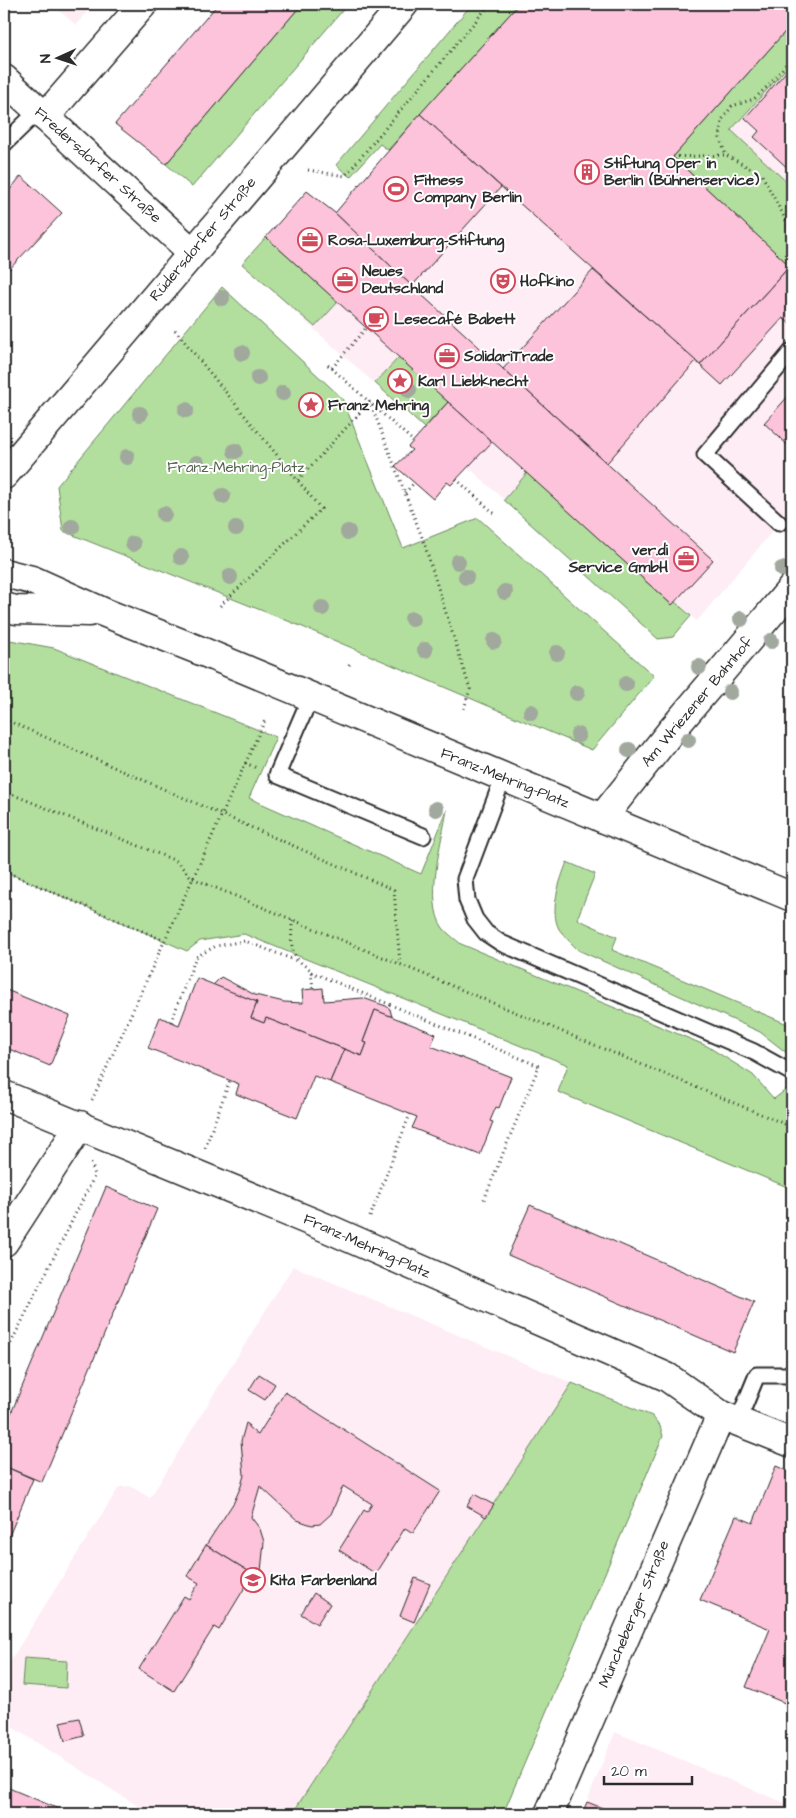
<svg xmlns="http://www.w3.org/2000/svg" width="796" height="1818" font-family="'Architects Daughter',sans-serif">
<rect width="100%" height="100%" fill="#fff"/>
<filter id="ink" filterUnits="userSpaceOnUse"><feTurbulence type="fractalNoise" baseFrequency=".02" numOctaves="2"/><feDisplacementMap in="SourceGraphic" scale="10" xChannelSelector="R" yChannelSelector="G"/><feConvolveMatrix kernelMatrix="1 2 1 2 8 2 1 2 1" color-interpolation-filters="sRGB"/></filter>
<g filter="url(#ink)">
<g fill="#feedf4">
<polygon points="51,4 94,4 76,25"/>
<polygon points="519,4 792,4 792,508 697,621 691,616 673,637 669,640 658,639 468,467 451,485 447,482 433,499 414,483 395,466 412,450 408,447 424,428 242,264 307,191 335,213"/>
<polygon points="293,1266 572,1383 292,1814 151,1814 4,1722 4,1671 119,1487 130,1486 150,1498"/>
<polygon points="615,1732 792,1806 792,1814 582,1814"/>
</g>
<g fill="#b2df9d" stroke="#6e8564">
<polygon points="302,4 348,4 192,187 166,164"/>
<polygon points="472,4 519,4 388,150 380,144 350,177 336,165"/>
<polygon points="792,24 792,62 731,130 792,187 792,268 673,157"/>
<polygon points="266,237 338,302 315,327 242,264"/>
<polygon points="222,287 342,398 403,548 478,518 654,676 592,750 298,625 63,531 57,486"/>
<polygon points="399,357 448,402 424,428 375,383"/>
<polygon points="527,473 672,605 675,602 691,616 673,637 658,639 504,500"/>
<path d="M 4,639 L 54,648 L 276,737 L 249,798 L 421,874 L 447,810 C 442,841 424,902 443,928 C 448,934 455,939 461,944 L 707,1046 L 753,1075 L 774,1099 L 792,1085 L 792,1189 L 558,1092 L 568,1065 L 244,934 L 200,941 L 187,951 L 4,871 Z"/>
<path d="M 567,862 L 595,874 L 577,919 L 617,937 L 612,950 L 792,1026 L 792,1057 L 760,1032 L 578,950 C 572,944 564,936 559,929 C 549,910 560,880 567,862 Z"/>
<polygon points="572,1383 652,1416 660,1426 663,1436 503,1814 292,1814"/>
<polygon points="24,1658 67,1661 66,1688 22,1685"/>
</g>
<g fill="#fcc3da" stroke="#2b2b2b">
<polygon points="218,4 302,4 166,164 115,124"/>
<polygon points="519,4 792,4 792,24 673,157 790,266 700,365 420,114"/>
<polygon points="792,65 792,172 754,137 759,131 745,118"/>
<polygon points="420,114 501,187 412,286 335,213"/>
<polygon points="21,176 62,213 4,275 4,197"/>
<polygon points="307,191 335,213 412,286 713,560 672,605 266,237"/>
<polygon points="790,266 792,268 792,326 783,318 722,385 700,365"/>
<polygon points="593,270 696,361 607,463 503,369"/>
<polygon points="792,392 792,449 764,423"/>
<polygon points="448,402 492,442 451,485 447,482 433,499 395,466 412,450 408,447"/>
<polygon points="221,977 255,995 284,1002 303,1003 302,990 323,988 324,1001 363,998 386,1006 390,1009 392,1017 375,1010 363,1042 367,1043 362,1056 266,1018 264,1023 251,1018 257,1002 213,985"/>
<polygon points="197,978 257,1002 251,1018 264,1023 266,1018 344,1049 330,1082 314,1076 297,1118 236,1094 239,1084 148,1048 160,1017 179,1025"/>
<polygon points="4,989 70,1016 50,1066 4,1047"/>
<polygon points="375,1010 436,1034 431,1046 511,1077 499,1108 496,1107 490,1121 493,1122 480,1155 412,1128 417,1117 330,1082 344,1049 362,1056 367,1043 363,1042"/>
<polygon points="106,1187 157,1209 42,1482 4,1466 4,1430"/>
<polygon points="530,1205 754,1302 733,1352 508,1255"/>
<polygon points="259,1374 275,1384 265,1400 249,1390"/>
<polygon points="285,1392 440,1491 413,1533 405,1528 376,1574 339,1550 364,1510 367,1512 372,1504 343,1486 331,1514 320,1524 312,1525 297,1520 260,1486 251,1517 260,1529 264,1542 260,1581 258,1581 258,1577 206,1545 234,1502 241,1486 244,1475 241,1441 246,1423 249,1425 248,1427 258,1435"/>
<polygon points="4,1466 33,1479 4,1548"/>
<polygon points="776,1466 792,1473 792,1706 746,1687 770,1629 700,1600 736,1516 753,1523"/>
<polygon points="474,1494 494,1505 486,1517 467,1506"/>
<polygon points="206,1545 253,1574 219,1630 214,1627 174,1691 139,1669 184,1596 189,1599 199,1583 187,1576"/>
<polygon points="415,1578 430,1584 414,1622 400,1616"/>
<polygon points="314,1593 330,1604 317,1624 301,1614"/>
<polygon points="79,1718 84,1736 65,1741 60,1722"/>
<polygon points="4,1786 71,1814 4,1814"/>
<polygon points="587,1802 618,1814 582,1814"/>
</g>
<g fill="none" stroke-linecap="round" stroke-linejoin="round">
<defs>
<g id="service">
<polyline points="4,144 38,111"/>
<polyline points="779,523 705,455 792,351"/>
<polyline points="310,698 277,775 423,836"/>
<polyline points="503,778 465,879 467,900 475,919 486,933 501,943 754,1052 792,1073"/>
<polyline points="738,1421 757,1375 791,1375 792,1371"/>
</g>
<g id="minor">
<polyline points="4,79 192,252"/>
<polyline points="45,117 143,4"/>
<polyline points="602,818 672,730 792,588"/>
<polyline points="4,1095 329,1229 667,1377 721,1415 792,1443"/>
<polyline points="4,1242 80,1125"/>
<polyline points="549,1814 721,1415"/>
</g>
<g id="tertiary">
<polyline points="4,475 404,4"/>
<polyline points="4,573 32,580 103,612 201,651 792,897"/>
<polyline points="4,607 16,610 89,612"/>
</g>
</defs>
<use href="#service" stroke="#2b2b2b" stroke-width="19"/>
<use href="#minor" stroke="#2b2b2b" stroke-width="31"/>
<use href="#tertiary" stroke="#2b2b2b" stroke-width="31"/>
<g stroke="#2b2b2b" stroke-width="3" stroke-dasharray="1 4" stroke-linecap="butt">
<polyline points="792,51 787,63 770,84 754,99 732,106 722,120 720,138 726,155 762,175 792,232"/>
<polyline points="673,157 726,155"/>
<polyline points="308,170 345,176 490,4"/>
<polyline points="175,330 321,509 220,606"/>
<polyline points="328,365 413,441"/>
<polyline points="332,368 366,328"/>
<polyline points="456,479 495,514"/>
<polyline points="298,480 370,402 423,540 470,689 464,709"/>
<polyline points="405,493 414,483"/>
<polyline points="349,665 351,662"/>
<polyline points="4,719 394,890 400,964"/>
<polyline points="245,763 257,768"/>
<polyline points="4,791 176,861 192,878 792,1127"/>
<polyline points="4,871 163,940"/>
<path d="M 292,920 C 292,945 287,955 311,970 L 313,989"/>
<polyline points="311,972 539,1066 483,1202"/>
<polyline points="171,1022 196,957 216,946 245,941 297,961"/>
<polyline points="92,1100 266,718"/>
<polyline points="205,1148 230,1080"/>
<polyline points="370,1217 410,1114"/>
<polyline points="4,1357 95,1175 91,1162"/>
</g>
<use href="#service" stroke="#fff" stroke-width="15"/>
<use href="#minor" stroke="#fff" stroke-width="28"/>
<use href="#tertiary" stroke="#fff" stroke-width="28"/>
</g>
<g fill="#a1a89d">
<circle cx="222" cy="298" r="8"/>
<circle cx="242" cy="353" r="8"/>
<circle cx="258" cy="378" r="8"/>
<circle cx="409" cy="390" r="8"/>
<circle cx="283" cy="393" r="8"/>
<circle cx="186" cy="410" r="8"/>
<circle cx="140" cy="414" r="8"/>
<circle cx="235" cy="451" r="8"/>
<circle cx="127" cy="457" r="8"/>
<circle cx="197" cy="463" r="8"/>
<circle cx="223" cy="496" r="8"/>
<circle cx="164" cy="514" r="8"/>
<circle cx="72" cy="527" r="8"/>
<circle cx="236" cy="528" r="8"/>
<circle cx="348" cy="532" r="8"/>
<circle cx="133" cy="544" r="8"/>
<circle cx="181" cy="557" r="8"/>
<circle cx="458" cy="562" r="8"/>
<circle cx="782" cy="569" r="8"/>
<circle cx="230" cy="577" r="8"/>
<circle cx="466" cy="577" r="8"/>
<circle cx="505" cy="592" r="8"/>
<circle cx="322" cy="608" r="8"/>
<circle cx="412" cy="619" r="8"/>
<circle cx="741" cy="619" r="8"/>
<circle cx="494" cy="641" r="8"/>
<circle cx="771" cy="641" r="8"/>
<circle cx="425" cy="650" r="8"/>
<circle cx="557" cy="653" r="8"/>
<circle cx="699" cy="667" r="8"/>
<circle cx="626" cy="684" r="8"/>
<circle cx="730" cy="692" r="8"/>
<circle cx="577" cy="693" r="8"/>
<circle cx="531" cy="712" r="8"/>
<circle cx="578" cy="735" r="8"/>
<circle cx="688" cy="740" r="8"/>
<circle cx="629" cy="750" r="8"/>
<circle cx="436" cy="809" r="8"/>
</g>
</g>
<defs>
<symbol id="building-ring" viewBox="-11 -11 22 22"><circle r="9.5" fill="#fff" stroke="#d1495b" stroke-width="1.5"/><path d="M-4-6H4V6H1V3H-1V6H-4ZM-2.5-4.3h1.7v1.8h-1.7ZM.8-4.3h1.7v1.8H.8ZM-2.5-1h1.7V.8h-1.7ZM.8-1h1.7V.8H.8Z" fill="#d1495b"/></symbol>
<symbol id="stadium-ring" viewBox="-11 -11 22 22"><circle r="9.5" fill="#fff" stroke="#d1495b" stroke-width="1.5"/><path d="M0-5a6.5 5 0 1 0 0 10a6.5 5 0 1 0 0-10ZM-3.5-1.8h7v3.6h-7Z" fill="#d1495b"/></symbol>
<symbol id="office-ring" viewBox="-11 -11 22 22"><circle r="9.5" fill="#fff" stroke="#d1495b" stroke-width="1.5"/><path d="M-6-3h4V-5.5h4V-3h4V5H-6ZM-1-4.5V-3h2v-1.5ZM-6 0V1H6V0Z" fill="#d1495b"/></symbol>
<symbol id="theatre-ring" viewBox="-11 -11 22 22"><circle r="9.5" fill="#fff" stroke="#d1495b" stroke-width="1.5"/><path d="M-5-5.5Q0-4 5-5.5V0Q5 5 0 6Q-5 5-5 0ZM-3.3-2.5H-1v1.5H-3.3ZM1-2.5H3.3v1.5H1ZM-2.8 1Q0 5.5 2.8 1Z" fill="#d1495b"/></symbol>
<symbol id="cafe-ring" viewBox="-11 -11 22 22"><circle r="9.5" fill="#fff" stroke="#d1495b" stroke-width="1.5"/><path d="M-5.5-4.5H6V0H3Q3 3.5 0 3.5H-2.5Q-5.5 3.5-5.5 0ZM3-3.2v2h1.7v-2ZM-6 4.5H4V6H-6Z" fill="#d1495b"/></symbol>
<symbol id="sight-ring" viewBox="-11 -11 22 22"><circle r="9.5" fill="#fff" stroke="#d1495b" stroke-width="1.5"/><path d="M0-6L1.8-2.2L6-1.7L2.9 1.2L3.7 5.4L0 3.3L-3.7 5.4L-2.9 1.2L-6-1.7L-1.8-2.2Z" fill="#d1495b"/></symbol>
<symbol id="school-ring" viewBox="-11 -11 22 22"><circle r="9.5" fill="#fff" stroke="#d1495b" stroke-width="1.5"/><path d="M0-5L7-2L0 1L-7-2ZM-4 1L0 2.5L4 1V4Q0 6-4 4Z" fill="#d1495b"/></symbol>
</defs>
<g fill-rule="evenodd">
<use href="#building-ring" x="573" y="158" width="28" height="28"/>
<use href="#stadium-ring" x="382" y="175" width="28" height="28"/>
<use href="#office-ring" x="296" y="226" width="28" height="28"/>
<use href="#office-ring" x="331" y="266" width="28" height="28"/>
<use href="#theatre-ring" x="489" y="267" width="28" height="28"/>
<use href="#cafe-ring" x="362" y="305" width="28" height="28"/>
<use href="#office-ring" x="433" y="342" width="28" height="28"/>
<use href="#sight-ring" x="386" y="367" width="28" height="28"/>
<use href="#sight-ring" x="297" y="391" width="28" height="28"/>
<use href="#office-ring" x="672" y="545" width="28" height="28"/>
<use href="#school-ring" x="239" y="1566" width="28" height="28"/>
</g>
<g text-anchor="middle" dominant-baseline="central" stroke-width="4" stroke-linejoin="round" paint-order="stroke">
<g font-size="15" font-weight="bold" fill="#2b2b2b" stroke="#fff" text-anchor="start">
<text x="604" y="163">Stiftung Oper in<tspan x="604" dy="17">Berlin (Bühnenservice)</tspan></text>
<text x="414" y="180">Fitness<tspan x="414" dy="17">Company Berlin</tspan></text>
<text x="328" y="240">Rosa-Luxemburg-Stiftung</text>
<text x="362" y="271">Neues<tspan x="362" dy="17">Deutschland</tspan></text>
<text x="520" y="281">Hofkino</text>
<text x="394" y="319">Lesecafé Babett</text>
<text x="464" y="356">SolidariTrade</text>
<text x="418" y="381">Karl Liebknecht</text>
<text x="328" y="405">Franz Mehring</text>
<text x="668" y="550" text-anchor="end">ver.di<tspan x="668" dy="17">Service GmbH</tspan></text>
<text x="270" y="1580">Kita Farbenland</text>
</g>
<g font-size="15" fill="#2b2b2b" stroke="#fff">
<text transform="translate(98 165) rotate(42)">Fredersdorfer Straße</text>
<text transform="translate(203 239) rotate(-50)">Rüdersdorfer Straße</text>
<text transform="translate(697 702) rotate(-50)">Am Wriezener Bahnhof</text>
<text transform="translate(505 778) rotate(22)">Franz-Mehring-Platz</text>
<text transform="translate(367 1246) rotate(24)">Franz-Mehring-Platz</text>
<text transform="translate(634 1614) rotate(-67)">Müncheberger Straße</text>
</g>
<g font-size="15" fill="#54614d" stroke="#fff">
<text x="236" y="467">Franz-Mehring-Platz</text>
</g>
</g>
<rect width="796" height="1818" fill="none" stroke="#fff" stroke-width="20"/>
<rect x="10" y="10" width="776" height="1798" fill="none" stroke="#2b2b2b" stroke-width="2" filter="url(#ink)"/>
<g transform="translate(58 58) rotate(267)" stroke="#ffffff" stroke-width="4" paint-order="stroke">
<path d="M0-4L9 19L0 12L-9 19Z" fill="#2b2b2b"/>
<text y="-8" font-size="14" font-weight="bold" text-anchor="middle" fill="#2b2b2b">N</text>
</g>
<path d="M604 1776v8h88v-8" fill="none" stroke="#2b2b2b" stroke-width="2.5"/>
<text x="611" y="1776" font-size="15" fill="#2b2b2b" stroke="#ffffff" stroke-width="4" paint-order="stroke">20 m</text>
</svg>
